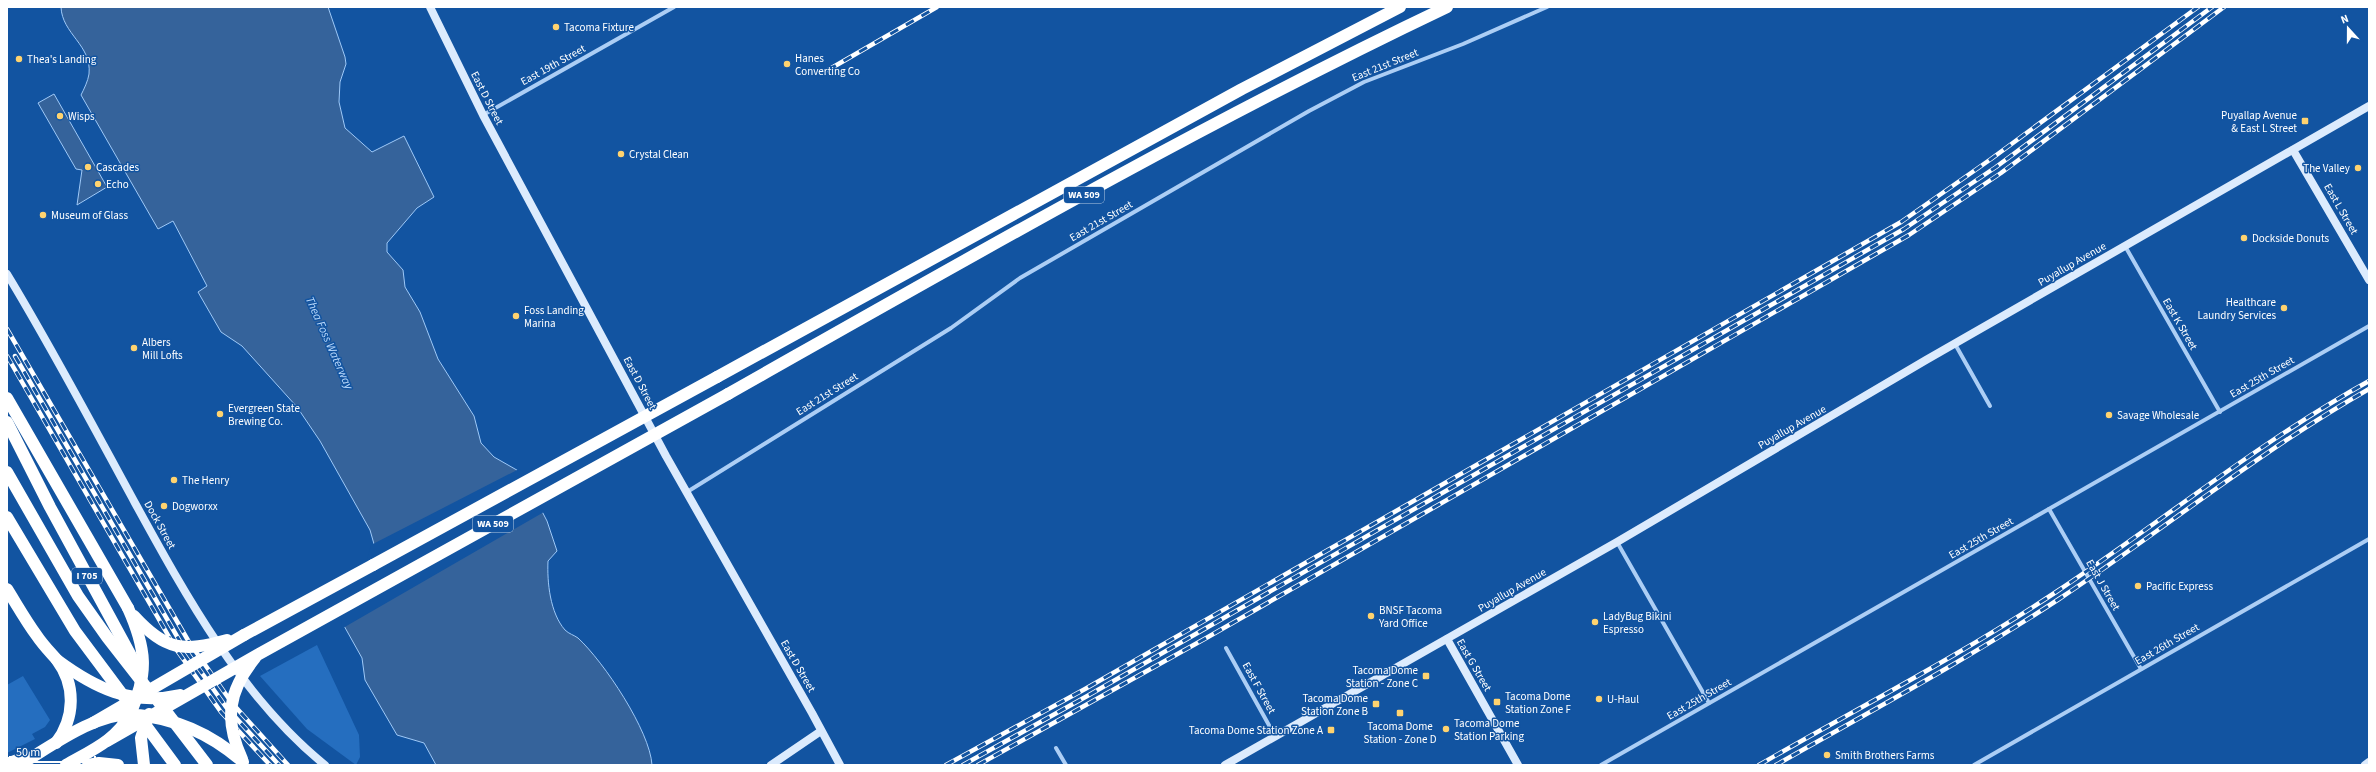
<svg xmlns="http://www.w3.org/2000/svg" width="2376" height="772" font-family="'Source Sans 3',sans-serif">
<rect width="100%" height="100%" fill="#1254a1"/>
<g fill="#256ebf">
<polygon points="317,645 359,735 360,757 356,765 307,729 260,676"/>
<polygon points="23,676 50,720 45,727 32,734 35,739 7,753 7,685"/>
</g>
<g fill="#35639b" stroke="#9ec9f8">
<path d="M 61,7 L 328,7 L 345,57 L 346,64 L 340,82 L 339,102 L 345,128 L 372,152 L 404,136 L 434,197 L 417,208 L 387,243 L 387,252 L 403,270 L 405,287 L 420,312 L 438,359 L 474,416 L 481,443 L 494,457 L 522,473 L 547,521 L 557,551 L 548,561 C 547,582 550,613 565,630 C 569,634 574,635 578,638 C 604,662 650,731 652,765 L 436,765 L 424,743 L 397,735 L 365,680 L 362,658 L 343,624 L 364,577 L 374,544 L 370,530 L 320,441 L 297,407 L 242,346 L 221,332 L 198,292 L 207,286 L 173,221 L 158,229 L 81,95 C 84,89 88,81 89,74 C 92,45 62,34 61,7 Z"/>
<polygon points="54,94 107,187 77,205 82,170 76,169 38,103"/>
</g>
<polygon fill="#1254a1" points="519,469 523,472 544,512 343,628 341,624 345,598 362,577 371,545"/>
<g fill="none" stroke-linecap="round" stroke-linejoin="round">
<g stroke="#accef5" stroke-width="4">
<polyline points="483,115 674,7"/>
<polyline points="2125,246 2220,412"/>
<polyline points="1955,344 1990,406"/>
<polyline points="687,492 951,328 1020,278 1309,111 1364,82 1463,44 1547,7"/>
<polyline points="2049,509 2141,669"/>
<polyline points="1617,542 1709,703"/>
<polyline points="1226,648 1275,736"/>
<polyline points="1056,748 1066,765"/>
<polyline points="1601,765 2369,326"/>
<polyline points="1974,765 2369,539"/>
</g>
<g stroke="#dcebfd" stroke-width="8">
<polyline points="430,7 483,115 666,456 812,713 840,765"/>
<polyline points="2293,150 2369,280"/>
<path d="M 7,274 C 52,348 93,426 135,503 C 186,596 242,698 325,765"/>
<polyline points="1447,639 1518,765"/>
<polyline points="771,765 821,731"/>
<polyline points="1225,765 1617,542 1926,360 2369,106"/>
<polyline points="2365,765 2369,762"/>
</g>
<g stroke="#fff" stroke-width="12">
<polyline points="717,377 1242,89 1400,7"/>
<path d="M 728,394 C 965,260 1201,124 1447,7"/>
<polyline points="7,398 128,608"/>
<polyline points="7,422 50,507 136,665"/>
<polyline points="7,472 78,596 107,637 146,687"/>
<polyline points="7,517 75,631 125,698"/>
<path d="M 7,589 C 17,605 26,621 37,636 C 43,645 50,652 57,660 C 76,685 75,718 56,743"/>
<polyline points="244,635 373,565"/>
<polyline points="158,701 207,765"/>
<polyline points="141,719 175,765"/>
<polyline points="7,764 26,757"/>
<path d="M 19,765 C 52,746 92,715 130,714 C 117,740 90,751 66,765"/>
<polyline points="88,765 99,763 118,765"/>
</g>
<defs>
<g id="rail">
<polyline points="828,70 937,7"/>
<polyline points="7,329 189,642 232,703 288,765"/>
<polyline points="7,356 176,649 221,712 270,765"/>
<polyline points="15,356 182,645 226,707 279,765"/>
<polyline points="946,765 1085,689 1901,222 1991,159 2198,7"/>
<polyline points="963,765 1089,695 1904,229 1996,167 2212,7"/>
<polyline points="978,765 1208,637 1909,235 2001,173 2224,7"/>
<path d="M 1759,765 C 1858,708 1961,655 2056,592 C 2161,522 2259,442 2369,381"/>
<path d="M 1776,765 C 1871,711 1968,659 2059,599 C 2163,530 2260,451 2369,389"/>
</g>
</defs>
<use href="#rail" stroke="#fff" stroke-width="4.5"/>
<use href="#rail" stroke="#1254a1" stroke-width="3" stroke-dasharray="9" stroke-linecap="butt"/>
<g stroke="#fff" stroke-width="12">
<polyline points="373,565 717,377"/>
<path d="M 128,608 C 146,648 149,673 130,714 C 175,718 210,733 243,762"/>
<path d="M 134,616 C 166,651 183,652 227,640"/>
<path d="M 57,660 C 95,688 131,706 180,695"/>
<polyline points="93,723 244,635"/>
<polyline points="107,741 259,654 728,394"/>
<path d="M 242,759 C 224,720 228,691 255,658"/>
<polyline points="144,765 141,738 149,714"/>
</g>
</g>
<g fill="#ffd36f" stroke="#1254a1" stroke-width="1.5">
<circle cx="556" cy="27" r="4"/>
<circle cx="19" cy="59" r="4"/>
<circle cx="787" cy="64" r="4"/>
<circle cx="60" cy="116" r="4"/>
<rect x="2301" y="117" width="8" height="8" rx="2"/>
<circle cx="621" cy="154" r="4"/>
<circle cx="88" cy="167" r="4"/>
<circle cx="2358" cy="168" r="4"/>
<circle cx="98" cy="184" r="4"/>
<circle cx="43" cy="215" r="4"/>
<circle cx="2244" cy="238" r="4"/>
<circle cx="2284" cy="308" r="4"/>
<circle cx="516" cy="316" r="4"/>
<circle cx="134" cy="348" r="4"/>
<circle cx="220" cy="414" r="4"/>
<circle cx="2109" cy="415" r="4"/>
<circle cx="174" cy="480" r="4"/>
<circle cx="164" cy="506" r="4"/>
<circle cx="2138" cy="586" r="4"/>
<circle cx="1371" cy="616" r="4"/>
<circle cx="1595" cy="622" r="4"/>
<rect x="1422" y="672" width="8" height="8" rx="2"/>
<circle cx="1599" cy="699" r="4"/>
<rect x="1493" y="698" width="8" height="8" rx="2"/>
<rect x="1372" y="700" width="8" height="8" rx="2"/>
<rect x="1396" y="709" width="8" height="8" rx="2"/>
<circle cx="1446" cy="729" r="4"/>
<rect x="1327" y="726" width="8" height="8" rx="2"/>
<circle cx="1827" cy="755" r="4"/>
</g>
<g text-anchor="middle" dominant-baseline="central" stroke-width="3" stroke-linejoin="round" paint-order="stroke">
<g fill="#1254a1" stroke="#b8cce3" stroke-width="1">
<rect x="1064" y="187" width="40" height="16" rx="3"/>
<rect x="473" y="516" width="40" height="16" rx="3"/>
<rect x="72" y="568" width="30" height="16" rx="3"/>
</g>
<g font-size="10" font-weight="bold" fill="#fff">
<text x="1084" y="195">WA 509</text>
<text x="493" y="524">WA 509</text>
<text x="87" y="576">I 705</text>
</g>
<g font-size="11" fill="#fff" stroke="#1254a1" text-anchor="start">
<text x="564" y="27">Tacoma Fixture</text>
<text x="795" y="58">Hanes<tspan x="795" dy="13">Converting Co</tspan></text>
<text x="27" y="59">Thea's Landing</text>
<text x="2297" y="115" text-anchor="end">Puyallap Avenue<tspan x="2297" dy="13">&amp; East L Street</tspan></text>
<text x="68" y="116">Wisps</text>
<text x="629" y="154">Crystal Clean</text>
<text x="96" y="167">Cascades</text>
<text x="2350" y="168" text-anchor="end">The Valley</text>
<text x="106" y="184">Echo</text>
<text x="51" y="215">Museum of Glass</text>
<text x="2252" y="238">Dockside Donuts</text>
<text x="2276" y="302" text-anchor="end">Healthcare<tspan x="2276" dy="13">Laundry Services</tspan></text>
<text x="524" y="310">Foss Landing<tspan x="524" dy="13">Marina</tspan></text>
<text x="142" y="342">Albers<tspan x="142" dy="13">Mill Lofts</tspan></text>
<text x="228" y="408">Evergreen State<tspan x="228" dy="13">Brewing Co.</tspan></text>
<text x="2117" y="415">Savage Wholesale</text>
<text x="182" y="480">The Henry</text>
<text x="172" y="506">Dogworxx</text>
<text x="2146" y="586">Pacific Express</text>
<text x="1379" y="610">BNSF Tacoma<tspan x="1379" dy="13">Yard Office</tspan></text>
<text x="1603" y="616">LadyBug Bikini<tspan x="1603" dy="13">Espresso</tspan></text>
<text x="1418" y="670" text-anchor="end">Tacoma Dome<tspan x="1418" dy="13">Station - Zone C</tspan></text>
<text x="1505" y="696">Tacoma Dome<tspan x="1505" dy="13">Station Zone F</tspan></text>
<text x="1368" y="698" text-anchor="end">Tacoma Dome<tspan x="1368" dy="13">Station Zone B</tspan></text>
<text x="1607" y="699">U-Haul</text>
<text x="1454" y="723">Tacoma Dome<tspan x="1454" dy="13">Station Parking</tspan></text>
<text x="1400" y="726" text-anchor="middle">Tacoma Dome<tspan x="1400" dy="13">Station - Zone D</tspan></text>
<text x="1323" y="730" text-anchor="end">Tacoma Dome Station Zone A</text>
<text x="1835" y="755">Smith Brothers Farms</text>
</g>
<g font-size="11" fill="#fff" stroke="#1254a1">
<text transform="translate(553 65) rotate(-29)">East 19th Street</text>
<text transform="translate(1385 65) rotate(-22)">East 21st Street</text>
<text transform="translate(487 98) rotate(63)">East D Street</text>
<text transform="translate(2341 209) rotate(60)">East L Street</text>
<text transform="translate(1101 221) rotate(-30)">East 21st Street</text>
<text transform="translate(2072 264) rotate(-30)">Puyallup Avenue</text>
<text transform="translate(2180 324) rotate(60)">East K Street</text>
<text transform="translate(2262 377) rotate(-30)">East 25th Street</text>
<text transform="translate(640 383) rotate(62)">East D Street</text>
<text transform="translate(827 394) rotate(-32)">East 21st Street</text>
<text transform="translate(1792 427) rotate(-30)">Puyallup Avenue</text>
<text transform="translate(160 525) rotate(61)">Dock Street</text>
<text transform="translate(1981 538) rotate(-30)">East 25th Street</text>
<text transform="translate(2103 585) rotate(60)">East J Street</text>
<text transform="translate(1512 590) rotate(-30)">Puyallup Avenue</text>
<text transform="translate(2167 644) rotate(-30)">East 26th Street</text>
<text transform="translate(1474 665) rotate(60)">East G Street</text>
<text transform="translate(798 666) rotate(60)">East D Street</text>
<text transform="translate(1259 688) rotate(61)">East F Street</text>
<text transform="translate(1699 699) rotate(-30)">East 25th Street</text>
</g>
<g font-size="12" font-style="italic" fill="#b9d8fb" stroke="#1254a1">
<text transform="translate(329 343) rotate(66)">Thea Foss Waterway</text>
</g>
</g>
<rect width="2376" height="772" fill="none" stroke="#ffffff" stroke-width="16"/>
<g transform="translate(2348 28) rotate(339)" stroke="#1254a1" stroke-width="3" paint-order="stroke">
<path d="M0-3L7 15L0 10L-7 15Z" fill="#ffffff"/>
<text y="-6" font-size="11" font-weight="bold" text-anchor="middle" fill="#ffffff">N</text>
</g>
<path d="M10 756v6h85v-6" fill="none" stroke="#ffffff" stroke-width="2"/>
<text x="16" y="756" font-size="12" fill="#ffffff" stroke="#1254a1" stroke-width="3" paint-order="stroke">50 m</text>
</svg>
